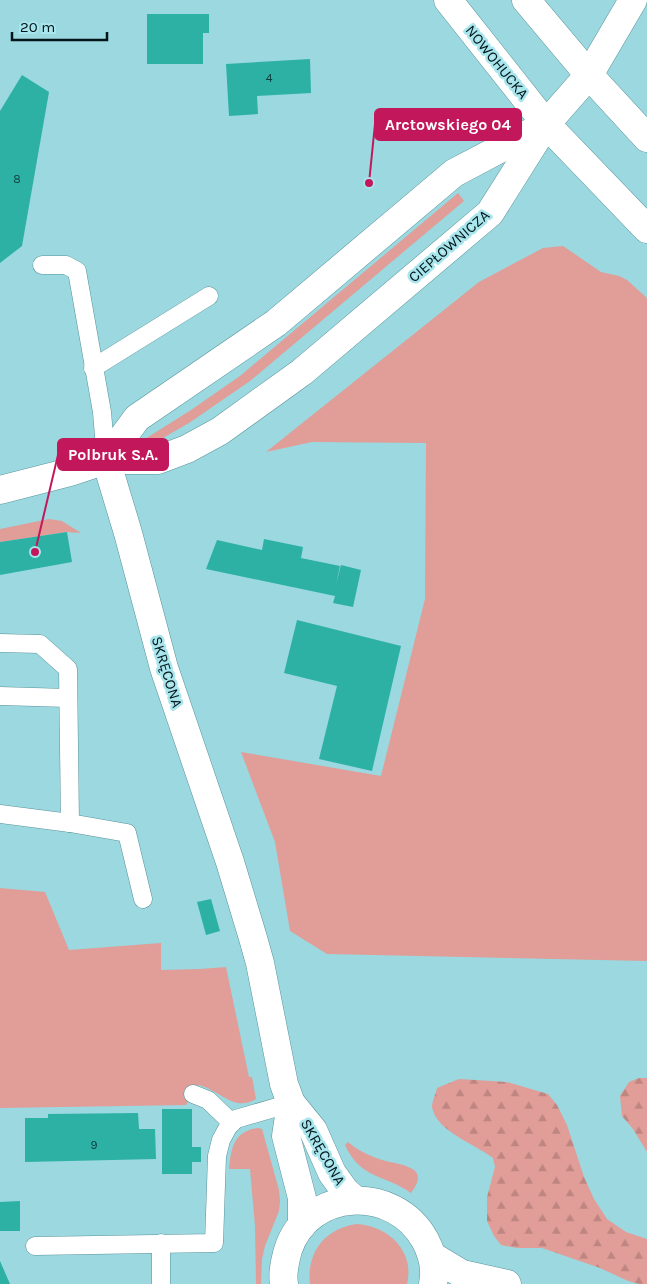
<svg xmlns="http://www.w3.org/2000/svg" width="647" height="1284" font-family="Karla,sans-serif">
<defs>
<pattern id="forest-firs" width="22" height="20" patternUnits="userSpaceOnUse" patternTransform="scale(1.25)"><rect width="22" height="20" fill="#e19d97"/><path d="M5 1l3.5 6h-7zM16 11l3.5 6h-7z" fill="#bf8681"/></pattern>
</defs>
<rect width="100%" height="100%" fill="#9bd8e0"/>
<g fill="#e19d97">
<polygon points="458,193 464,201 250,381 189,423 149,446 143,445 145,439 191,410 240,376"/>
<polygon points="563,246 601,272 619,276 627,280 647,298 647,961 327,954 290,931 275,842 241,752 381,776 425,599 426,443 312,442 266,452 479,282 543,248"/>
<polygon points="49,519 62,521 81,533 67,532 0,542 0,529"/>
<path d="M 0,888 L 45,892 L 69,950 L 161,943 L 161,970 L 200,969 L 226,967 L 249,1077 L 252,1077 L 256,1099 C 234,1113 219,1089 198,1085 L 186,1105 L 0,1108 Z"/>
<path d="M 258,1128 L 262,1129 L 279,1190 L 280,1201 L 279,1211 L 265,1246 L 262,1259 L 261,1284 L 256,1284 L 255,1226 L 250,1169 L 229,1169 C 231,1148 234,1131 258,1128 Z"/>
<path d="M 348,1142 C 357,1150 368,1155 379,1159 C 395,1165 434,1164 411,1193 C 385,1174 361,1180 345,1145 Z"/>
<path d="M 357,1224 C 388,1226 415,1251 407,1284 L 310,1284 C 306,1252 326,1228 357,1224 Z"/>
</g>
<g fill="url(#forest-firs)">
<polygon points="639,1078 647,1078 647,1152 633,1129 622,1116 620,1096 629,1082"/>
<path d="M 459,1079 L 507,1082 L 548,1094 L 557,1105 L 567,1125 L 584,1177 L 594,1199 L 607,1219 L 626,1232 L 647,1239 L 647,1284 L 639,1284 L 628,1281 L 600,1268 L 542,1248 L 517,1248 L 501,1245 L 494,1236 L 487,1221 L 487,1197 L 495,1167 L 493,1158 C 475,1144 436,1131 432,1107 C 432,1101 436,1094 437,1088 Z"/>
</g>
<g fill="#2eb1a5">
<polygon points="147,14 209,14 209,33 203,33 203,64 147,64"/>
<polygon points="310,59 311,93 257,96 258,114 229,116 226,64"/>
<polygon points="22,75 49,92 22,246 0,263 0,111"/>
<polygon points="67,532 72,562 0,575 0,542"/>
<polygon points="264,539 303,547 301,558 340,566 336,584 341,565 361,570 353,607 333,603 335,596 206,569 217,540 262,550"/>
<polygon points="297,620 401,646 372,771 319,759 337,686 284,673"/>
<polygon points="211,899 220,931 206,935 197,902"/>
<polygon points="162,1109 192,1109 192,1147 201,1147 201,1162 192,1162 192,1174 162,1174"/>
<polygon points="138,1113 139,1129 155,1129 156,1159 25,1162 25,1118 48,1118 48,1114"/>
<polygon points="20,1201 20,1231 0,1231 0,1202"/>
<polygon points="0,1261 10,1284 0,1284"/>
</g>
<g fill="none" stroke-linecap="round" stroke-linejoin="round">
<defs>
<g id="lane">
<polyline points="42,265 66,265 77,271 102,412 106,460"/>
<polyline points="93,368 209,296"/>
<polyline points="0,643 40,644 68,669 70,823"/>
<polyline points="0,696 68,698"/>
<polyline points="0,814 70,823 127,833 143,899"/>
<polyline points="193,1094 208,1100 232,1123"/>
<polyline points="161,1243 161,1284"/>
<polyline points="35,1246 214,1243 217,1156 221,1140 228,1127 236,1119 291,1103"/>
</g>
<g id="street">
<polyline points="106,460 128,533 164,668 230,862 253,938 260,963 284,1084 291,1103 313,1130 332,1173 345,1191 355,1200"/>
<polyline points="106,460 137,418 276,323 454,173 545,125"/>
<polyline points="0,490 70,472 106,460 158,460 187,449 220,431 302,372 490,213 546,124 589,75 633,0"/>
<polyline points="291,1103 286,1136 302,1198 302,1225"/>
<polyline points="432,1256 462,1274 507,1284"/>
<path d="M 284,1284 C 282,1273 285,1261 288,1250 C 308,1188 394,1184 425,1240 C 432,1253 436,1269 433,1284"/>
</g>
<g id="secondary">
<polyline points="448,0 546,124 647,229"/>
<polyline points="526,0 589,75 647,138"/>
</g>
</defs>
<use href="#lane" stroke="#59949b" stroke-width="19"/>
<use href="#street" stroke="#59949b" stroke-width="29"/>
<use href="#secondary" stroke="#59949b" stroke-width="29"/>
<use href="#lane" stroke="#fff" stroke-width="18"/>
<use href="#street" stroke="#fff" stroke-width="28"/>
<use href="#secondary" stroke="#fff" stroke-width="28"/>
</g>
<g text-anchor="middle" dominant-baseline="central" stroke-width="5" stroke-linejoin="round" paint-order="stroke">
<g font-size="12" fill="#0c3c3b">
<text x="269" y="78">4</text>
<text x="17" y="179">8</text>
<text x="94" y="1145">9</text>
</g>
<g font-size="15" fill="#001518" stroke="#a8e5ed">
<text transform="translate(497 62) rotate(51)">NOWOHUCKA</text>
<text transform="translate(449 246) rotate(-41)">CIEPŁOWNICZA</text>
<text transform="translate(167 672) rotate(73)">SKRĘCONA</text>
<text transform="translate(323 1152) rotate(60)">SKRĘCONA</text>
</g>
</g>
<path fill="none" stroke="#c2185b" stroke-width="2" d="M369 183L375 124M35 552L58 455"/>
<g fill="#c2185b" stroke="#a8e5ed" stroke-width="2">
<circle cx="369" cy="183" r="5"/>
<circle cx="35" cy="552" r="5"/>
</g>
<g fill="#c2185b" stroke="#c2185b" stroke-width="2">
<rect x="375" y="109" width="146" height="31" rx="5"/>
<rect x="58" y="439" width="110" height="31" rx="5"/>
</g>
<g font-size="16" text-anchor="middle" font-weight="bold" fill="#fff">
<text x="448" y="130">Arctowskiego 04</text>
<text x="113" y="460">Polbruk S.A.</text>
</g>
<path d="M12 32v8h95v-8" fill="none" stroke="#001518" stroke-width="2.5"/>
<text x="20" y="32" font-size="15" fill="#001518" stroke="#a8e5ed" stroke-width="4" paint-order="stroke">20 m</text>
</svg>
